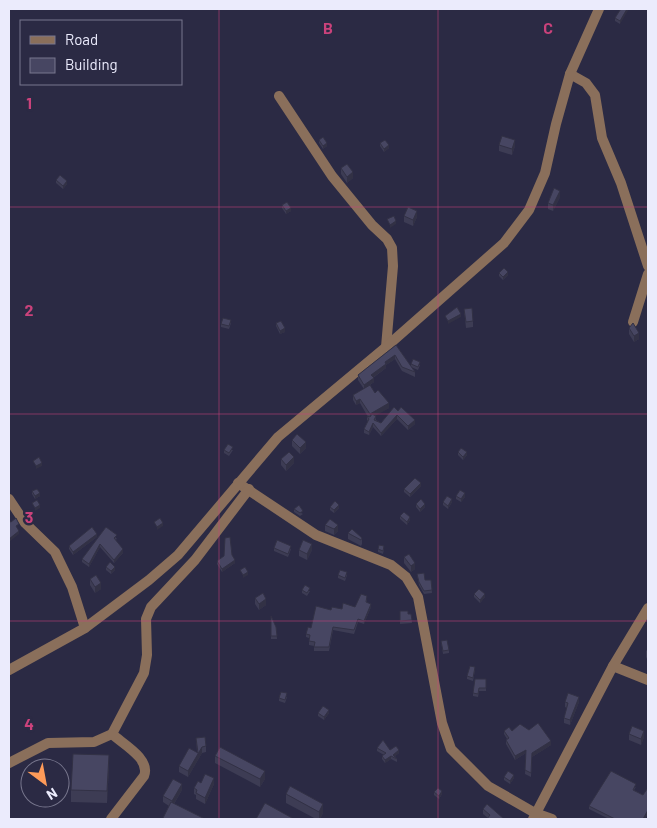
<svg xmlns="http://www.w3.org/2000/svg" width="657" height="828" font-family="Barlow,sans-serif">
<rect width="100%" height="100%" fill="#2b2a44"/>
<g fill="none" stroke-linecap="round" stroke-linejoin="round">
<g stroke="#8a6f5b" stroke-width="10">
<polyline points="570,74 586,83 595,95 602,138 621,183 648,266"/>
<polyline points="279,96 332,176 372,225 387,239 392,248 393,266 386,347"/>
<polyline points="633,322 648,274"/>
<polyline points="238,483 316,535 391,565 406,577 418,597 442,723 451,749 488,786 535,813 552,819"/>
<polyline points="9,499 25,523 55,552 72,587 85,628"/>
<polyline points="613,666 648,680"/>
<polyline points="9,670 85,628 149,580 178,555 278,437 386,347 504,243 529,210 545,173 556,124 570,74 599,9"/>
<polyline points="9,763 48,743 94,742 112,734 144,673 147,655 146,619 151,607 195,560 249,489"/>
<path d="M 111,819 L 144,776 C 151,759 123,744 112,734"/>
<polyline points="533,819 613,666 648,608"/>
</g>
</g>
<g fill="#3d3c54">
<polygon points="622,9 620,24 615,21 615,18"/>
<polygon points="319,140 327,146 323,149 319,143"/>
<polygon points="380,143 389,148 384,152 380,146"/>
<polygon points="499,145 515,146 512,155 499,151"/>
<polygon points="341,168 353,178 347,183 341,174"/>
<polygon points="56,180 67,184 63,189 56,183"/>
<polygon points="560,197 553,211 548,209 548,203"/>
<polygon points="282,205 291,211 286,214 282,208"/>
<polygon points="404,216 417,217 413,226 404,222"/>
<polygon points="499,273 508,275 503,280 499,276"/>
<polygon points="464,309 473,321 473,327 466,328"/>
<polygon points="231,323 229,329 221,327 221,324"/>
<polygon points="276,323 285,332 280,334 276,326"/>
<polygon points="629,328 639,339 634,342 629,334"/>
<polygon points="396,345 415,372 415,377 402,371 395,359 386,365 386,368 373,378 374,382 370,385 375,393 389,408 375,415 376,420 381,423 398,411 415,424 408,430 397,419 381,436 373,427 369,435 364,433 364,429 368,421 367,420 367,416 368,417 360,403 356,405 353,400 353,395 364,389 358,380 358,375"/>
<polygon points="411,364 420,365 418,370 411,367"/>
<polygon points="292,440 306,448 300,454 292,446"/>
<polygon points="224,450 233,450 229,456 224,453"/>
<polygon points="458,452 467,455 463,460 458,455"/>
<polygon points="281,459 294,463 286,471 281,465"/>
<polygon points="421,486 410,497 404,492 404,489"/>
<polygon points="32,491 40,496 35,499 32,494"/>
<polygon points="456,496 465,497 461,502 456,499"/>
<polygon points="443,502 452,502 448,509 443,505"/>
<polygon points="416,504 425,507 420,512 416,507"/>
<polygon points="330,507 339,508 334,513 330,510"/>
<polygon points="294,509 303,514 300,516 294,512"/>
<polygon points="400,516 410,520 407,525 400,519"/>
<polygon points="330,519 338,531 334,535 325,531 325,525"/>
<polygon points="106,527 117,539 115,540 123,553 114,563 100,547 89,567 82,562 82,559"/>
<polygon points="348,533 362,538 362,544 361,546 348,539"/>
<polygon points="97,537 73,555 69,549 69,546"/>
<polygon points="274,548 291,549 288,557 274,551"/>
<polygon points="378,549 384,549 383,554 378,552"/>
<polygon points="299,550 312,550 307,560 299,556"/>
<polygon points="232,555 235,563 222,572 217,564 217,561 224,556"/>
<polygon points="404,557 415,569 411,572 404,563"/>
<polygon points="106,567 115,570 111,574 106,570"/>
<polygon points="417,574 425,580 431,580 432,593 424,594 419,585"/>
<polygon points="338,575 347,575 345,581 338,578"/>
<polygon points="90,579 101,589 95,593 90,585"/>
<polygon points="302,590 310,591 307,596 302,593"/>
<polygon points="474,594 485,597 480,603 474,597"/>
<polygon points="255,598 266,605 259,610 255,604"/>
<polygon points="367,599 367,602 371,607 364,624 358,622 354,634 333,630 329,651 314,651 314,646 309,645 309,638 306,637 306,634 311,628 331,610 355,607"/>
<polygon points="400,611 408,614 411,614 412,623 400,624"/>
<polygon points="271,616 276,627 277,639 271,639"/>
<polygon points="441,641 449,650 449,653 443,654"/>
<polygon points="648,649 648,661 646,657 646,651"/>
<polygon points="475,670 473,681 467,679 467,676"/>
<polygon points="486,679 486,691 479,691 478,697 473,696 473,693"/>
<polygon points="287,697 285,703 279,701 279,698"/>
<polygon points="565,702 579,702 570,725 564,723 564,718 567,708 565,707"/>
<polygon points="318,713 329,713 324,720 318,716"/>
<polygon points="504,731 512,731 551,745 532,757 531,777 525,774 526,753 515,760 506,744 506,740 507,739 504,734"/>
<polygon points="629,734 644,737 641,745 629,740"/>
<polygon points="196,738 206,746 206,752 202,753 188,777 179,772 179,766 197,752"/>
<polygon points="377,748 390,750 399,753 395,756 397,759 397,762 391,759 385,763 382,759 382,756 384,755 377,751"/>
<polygon points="215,756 265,779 260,787 215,763"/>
<polygon points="109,767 107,803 71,802 71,790"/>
<polygon points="504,777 514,778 510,784 504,780"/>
<polygon points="201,783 214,784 205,804 196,799 196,795 194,794 194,788"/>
<polygon points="636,787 634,790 643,795 648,790 648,813 645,819 609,819 589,809 589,806"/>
<polygon points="182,790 174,804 205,819 163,819 163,818 169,806 163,802 163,796"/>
<polygon points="434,792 442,794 439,799 434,795"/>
<polygon points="286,794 323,813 320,819 316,819 286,803"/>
<polygon points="483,809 504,819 488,818 483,814"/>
</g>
<g fill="#323145">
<polygon points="627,9 629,9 620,24 620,21"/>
<polygon points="515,140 515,146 512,155 512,149"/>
<polygon points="327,143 327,146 323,149 323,146"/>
<polygon points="389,145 389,148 384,152 384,149"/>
<polygon points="353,172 353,178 347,183 347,177"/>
<polygon points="67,181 67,184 63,189 63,186"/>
<polygon points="560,191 560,197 553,211 553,205"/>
<polygon points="291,208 291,211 286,214 286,211"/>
<polygon points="417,211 417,217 413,226 413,220"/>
<polygon points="396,221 396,224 390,228 390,225"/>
<polygon points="508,272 508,275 503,280 503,277"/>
<polygon points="461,314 461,317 448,324 448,321"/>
<polygon points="285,328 285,332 280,334 280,331"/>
<polygon points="639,333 639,339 634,342 634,336"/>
<polygon points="395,355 395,359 386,365 386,368 371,379 371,375 385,362"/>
<polygon points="374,378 374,382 364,389 364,385"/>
<polygon points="360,399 360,403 356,405 356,401"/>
<polygon points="389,403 389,408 370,419 370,414"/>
<polygon points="397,415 397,419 381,436 381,433"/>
<polygon points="415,420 415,424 408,430 408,426"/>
<polygon points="373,423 373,427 369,435 369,432"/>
<polygon points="306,442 306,448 300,454 300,448"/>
<polygon points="467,452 467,455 463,460 463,457"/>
<polygon points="294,457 294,463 286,471 286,465"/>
<polygon points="42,463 42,466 36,469 36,466"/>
<polygon points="421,483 421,486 410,497 410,494"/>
<polygon points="40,493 40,496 35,499 35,496"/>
<polygon points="465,493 465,497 461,502 461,499"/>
<polygon points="452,499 452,502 448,509 448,506"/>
<polygon points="425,504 425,507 420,512 420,509"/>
<polygon points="40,505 40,508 35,511 35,508"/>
<polygon points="339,505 339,508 334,513 334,510"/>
<polygon points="410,517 410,520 407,525 407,522"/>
<polygon points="163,523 163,526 157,530 157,527"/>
<polygon points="338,525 338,531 334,535 334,529"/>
<polygon points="19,531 19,534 9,542 9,539"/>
<polygon points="97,534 97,537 73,555 73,552"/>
<polygon points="100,544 100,547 89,567 89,564"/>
<polygon points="312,544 312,550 307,560 307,554"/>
<polygon points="123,549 123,553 114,563 114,560"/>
<polygon points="235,560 235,563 222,572 222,569"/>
<polygon points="415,563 415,569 411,572 411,566"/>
<polygon points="115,567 115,570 111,574 111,571"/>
<polygon points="248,572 248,575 243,578 243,575"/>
<polygon points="101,583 101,589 95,593 95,587"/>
<polygon points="485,594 485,597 480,603 480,600"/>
<polygon points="266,599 266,605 259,610 259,604"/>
<polygon points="371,604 371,607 364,624 364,621"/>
<polygon points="579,697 579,702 570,725 570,720"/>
<polygon points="329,710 329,713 324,720 324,717"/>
<polygon points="644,731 644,737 641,745 641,739"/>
<polygon points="551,741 551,745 532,757 531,777 532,753"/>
<polygon points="202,747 202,753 188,777 188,771"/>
<polygon points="399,750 399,753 393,758 393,755"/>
<polygon points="526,750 526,753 515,760 515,756"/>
<polygon points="109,755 109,767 107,803 107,791"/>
<polygon points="391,756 391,759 385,763 385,760"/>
<polygon points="265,771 265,779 260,787 260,779"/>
<polygon points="514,775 514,778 510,784 510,781"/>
<polygon points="214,778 214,784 205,804 205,798"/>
<polygon points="182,784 182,790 172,807 172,801"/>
<polygon points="442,791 442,794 439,799 439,796"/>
<polygon points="323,804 323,813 320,819 319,819 319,812"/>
<polygon points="648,810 648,813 645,819 643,819"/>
</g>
<g fill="#474662" stroke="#323145">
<polygon points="622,9 627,9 620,21 615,18 620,10"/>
<polygon points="502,136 515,140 512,149 499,145"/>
<polygon points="323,137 327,143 323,146 319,140"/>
<polygon points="385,140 389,145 384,149 380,143"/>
<polygon points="347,164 353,172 347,177 341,168"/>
<polygon points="60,175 67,181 63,186 56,180"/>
<polygon points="554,188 560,191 553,205 548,203"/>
<polygon points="287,202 291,208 286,211 282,205"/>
<polygon points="408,207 417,211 413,220 404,216"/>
<polygon points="394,216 396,221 390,225 387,219"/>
<polygon points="504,268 508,272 503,277 499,273"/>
<polygon points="457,307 461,314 448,321 445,316"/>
<polygon points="472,308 473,321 466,322 464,309"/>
<polygon points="223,318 231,320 229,326 221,324"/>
<polygon points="281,321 285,328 280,331 276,323"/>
<polygon points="633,323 639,333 634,336 629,328"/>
<polygon points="396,345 415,372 402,367 395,355 385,362 386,364 371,375 374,378 364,385 358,375"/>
<polygon points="413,359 420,362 418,367 411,364"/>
<polygon points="370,385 375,393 378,390 389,403 370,414 360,399 356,401 353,395"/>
<polygon points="394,407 398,411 401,407 415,420 408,426 397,415 381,433 373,423 369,432 364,429 369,419 367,416 370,417 372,414 376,416 374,420 381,423"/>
<polygon points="297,434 306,442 300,448 292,440"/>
<polygon points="228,444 233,447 229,453 224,450"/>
<polygon points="461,448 467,452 463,457 458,452"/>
<polygon points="289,452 294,457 286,465 281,459"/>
<polygon points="39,457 42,463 36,466 33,461"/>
<polygon points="415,478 421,483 410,494 404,489"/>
<polygon points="37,489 40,493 35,496 32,491"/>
<polygon points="460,490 465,493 461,499 456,496"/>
<polygon points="447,496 452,499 448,506 443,502"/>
<polygon points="421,499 425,504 420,509 416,504"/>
<polygon points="37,500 40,505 35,508 32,503"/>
<polygon points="335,501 339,505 334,510 330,507"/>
<polygon points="299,505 303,511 300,513 294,509"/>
<polygon points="404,512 410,517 407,522 400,516"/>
<polygon points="16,518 19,524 16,526 19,531 9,539 9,521 11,522"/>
<polygon points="160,518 163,523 157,527 154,522"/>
<polygon points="330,519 338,525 334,529 325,525"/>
<polygon points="92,527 97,534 73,552 69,546"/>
<polygon points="106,527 117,535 114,538 123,549 114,560 100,544 89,564 82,559"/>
<polygon points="352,529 362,538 361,540 348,533"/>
<polygon points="230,537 232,555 235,560 222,569 217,561 224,556 225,538"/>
<polygon points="277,540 291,546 288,554 274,548"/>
<polygon points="303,540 312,544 307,554 299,550"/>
<polygon points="379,545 384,546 383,551 378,549"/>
<polygon points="409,554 415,563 411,566 404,557"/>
<polygon points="110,562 115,567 111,571 106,567"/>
<polygon points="245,567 248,572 243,575 240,570"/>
<polygon points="340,570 347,572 345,578 338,575"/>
<polygon points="424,573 425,580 431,580 432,590 424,591 419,582 417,574"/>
<polygon points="96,575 101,583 95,587 90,579"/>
<polygon points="305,585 310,588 307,593 302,590"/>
<polygon points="479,589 485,594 480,600 474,594"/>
<polygon points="263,593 266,599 259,604 255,598"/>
<polygon points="361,594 367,596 366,602 371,604 364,621 358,619 354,630 333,627 329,647 314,647 315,642 309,641 310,635 306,634 308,627 311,628 316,606 331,610 332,607 342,609 343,603 355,607"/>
<polygon points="400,611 408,611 408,614 411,614 412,620 400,621"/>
<polygon points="271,616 276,627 277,636 271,636"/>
<polygon points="447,640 449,650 443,651 441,641"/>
<polygon points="470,666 475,667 473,678 467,676"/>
<polygon points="475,679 486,679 486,688 479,688 478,694 473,693"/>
<polygon points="281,692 287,693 285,700 279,698"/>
<polygon points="568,693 579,697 570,720 564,718 568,703 565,702"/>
<polygon points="323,706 329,710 324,717 318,713"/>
<polygon points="538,723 551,741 532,753 531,773 525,770 526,750 515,756 506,740 509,738 504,731 509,727 512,731 520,724 529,730"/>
<polygon points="632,726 644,731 641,739 629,734"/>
<polygon points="205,737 206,746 202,747 188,771 179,766 189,748 198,753 196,738"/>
<polygon points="383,740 390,750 396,746 399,750 393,755 397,759 391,756 385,760 382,756 386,753 377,748"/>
<polygon points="220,747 265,771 260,779 215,756"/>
<polygon points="73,754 109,755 107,791 71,790"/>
<polygon points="508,771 514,775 510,781 504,777"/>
<polygon points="611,771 636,784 633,790 643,795 647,789 648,790 648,810 643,819 615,819 589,806"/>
<polygon points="205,774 214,778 205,798 196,793 197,790 194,788 198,781 201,783"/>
<polygon points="173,779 182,784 172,801 163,796"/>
<polygon points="290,786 323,804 319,812 286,794"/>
<polygon points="438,788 442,791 439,796 434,792"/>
<polygon points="171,802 205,819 165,819 163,818"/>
<polygon points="265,803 294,819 256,819"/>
<polygon points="487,804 504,819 487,819 490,815 483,809"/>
</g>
<path fill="none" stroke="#ca427b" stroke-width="1" stroke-opacity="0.55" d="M 219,9 L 219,819M 438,9 L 438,819M 9,207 L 648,207M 9,414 L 648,414M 9,621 L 648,621"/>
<g font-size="16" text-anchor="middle" font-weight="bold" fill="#ca427b" stroke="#2b2a44" stroke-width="5" stroke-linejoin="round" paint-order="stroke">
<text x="328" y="34">B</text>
<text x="548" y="34">C</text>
<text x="29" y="109">1</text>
<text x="29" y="316">2</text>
<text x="29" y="523">3</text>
<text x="29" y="730">4</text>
</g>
<rect width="657" height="828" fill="none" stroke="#ebebfc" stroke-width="20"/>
<rect x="20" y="20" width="162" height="65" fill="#2b2a44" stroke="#78778e"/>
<rect x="30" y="36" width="25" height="8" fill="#8a6f5b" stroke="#78778e"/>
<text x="65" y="45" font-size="15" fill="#ebebfc">Road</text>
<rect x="30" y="58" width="25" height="15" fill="#474662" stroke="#78778e"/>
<text x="65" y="70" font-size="15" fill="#ebebfc">Building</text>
<g transform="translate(45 783) rotate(148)"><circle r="24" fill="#2b2a44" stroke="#78778e"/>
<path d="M0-4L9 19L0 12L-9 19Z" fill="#fe9b59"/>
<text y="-8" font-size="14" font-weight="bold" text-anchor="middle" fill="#ebebfc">N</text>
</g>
</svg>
